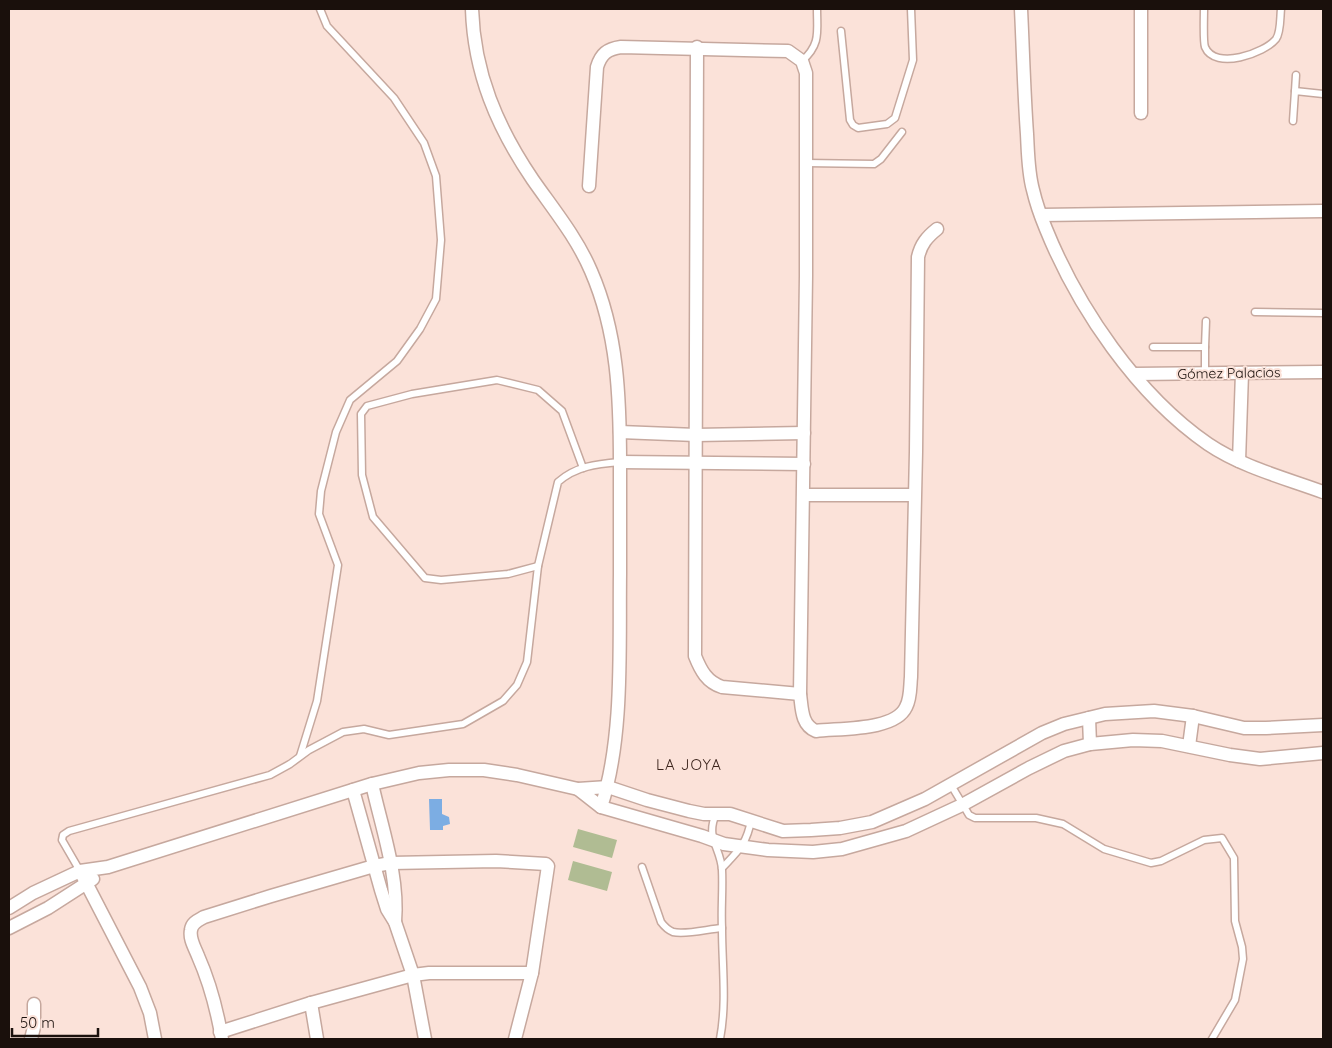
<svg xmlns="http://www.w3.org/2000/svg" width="1332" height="1048" font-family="Quicksand,sans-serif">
<rect width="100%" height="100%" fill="#fbe2d9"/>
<g fill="#b0bc93">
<polygon points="578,829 617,840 612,858 573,847"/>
<polygon points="573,861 612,872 607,891 568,880"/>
</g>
<polygon fill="#7cade3" points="429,799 442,799 442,814 449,817 450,824 443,826 443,830 430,830"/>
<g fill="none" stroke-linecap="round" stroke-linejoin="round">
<defs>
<g id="lane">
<path d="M 1204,9 C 1204,16 1203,42 1205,47 C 1215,71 1265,53 1276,39 C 1281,32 1280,17 1281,9"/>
<polyline points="841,31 850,120 853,125 858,128 887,124 895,118 913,60 911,9"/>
<path d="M 802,61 C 821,44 817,32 817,9"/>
<polyline points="1295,91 1296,75"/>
<polyline points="1293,121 1295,91 1323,94"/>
<polyline points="806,163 874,164 881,159 902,132"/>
<polyline points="1255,312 1323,313"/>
<polyline points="1153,347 1205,347 1205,373"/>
<polyline points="1205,347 1206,321"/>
<polyline points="538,566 508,574 441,580 425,578 373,517 362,475 361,414 367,406 412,394 497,380 538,390 562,411 583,468"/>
<polyline points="300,756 317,701 338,565 319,514 321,491 336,432 350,400 397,361 420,329 436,299 441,240 436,176 424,143 394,98 327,26 320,9"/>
<polyline points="951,785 969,815 975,818 1036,818 1063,824 1104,849 1151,863 1161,861 1204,840 1222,838 1234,858 1235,921 1242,947 1243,959 1235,1000 1212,1039"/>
<path d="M 716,814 C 705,838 721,848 722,870 C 723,889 721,908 722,928 C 722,965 727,1002 720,1039"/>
<path d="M 642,867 L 661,922 C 664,926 668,930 673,932 C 686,935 708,929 722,928"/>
<path d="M 722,868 C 738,851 747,844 751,820"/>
<path d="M 80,871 L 62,840 L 63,835 L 69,831 L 270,775 L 290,764 L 309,750 L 343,732 L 364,729 L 389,735 L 463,724 L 503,701 L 517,685 L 527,662 L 538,566 L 558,482 C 576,466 597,464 620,462"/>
</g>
<g id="street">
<path d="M 472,9 C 474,73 497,127 533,180 C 554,210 577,238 591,271 C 618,333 620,398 620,465 C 620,501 620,537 620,574 C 619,646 624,738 601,807"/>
<path d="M 1021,9 C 1023,50 1024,92 1027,134 C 1028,152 1028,172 1033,190 C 1036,203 1041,217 1046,229 C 1078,308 1137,395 1208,444 C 1242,467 1285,478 1323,492"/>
<polyline points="1141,9 1141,113"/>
<path d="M 697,47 L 695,656 C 701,671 707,682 722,687 L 800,694"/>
<path d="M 589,186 L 597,67 C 601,54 607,49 621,47 L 788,51 L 802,61 L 806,73 L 806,276 L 800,694 C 802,708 801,725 816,731 C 840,728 895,731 906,707 C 911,698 910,686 911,677 L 916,452 L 918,257 C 921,244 927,237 937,229"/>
<polyline points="1041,215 1323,211"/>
<polyline points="1134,374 1323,372"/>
<polyline points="620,432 696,435 804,433"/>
<polyline points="1239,461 1242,373"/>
<polyline points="620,462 804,464"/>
<polyline points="804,495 914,495"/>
<polyline points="1089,718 1090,744"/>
<polyline points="1189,746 1193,716"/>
<path d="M 372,784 C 382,829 399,876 395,922"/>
<polyline points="578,789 601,807 702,836 724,844 768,850 813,852 842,849 906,831 962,805 1029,768 1064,751 1090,744 1133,740 1162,741 1230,755 1260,759 1323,753"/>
<polyline points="353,790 381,890 387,909 395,922 413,975 425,1039"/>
<polyline points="80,871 140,987 150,1013 155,1039"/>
<polyline points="9,908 33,893 80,871 108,867 372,784 419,773 449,770 484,770 517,775 578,789 608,787 647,800 689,811 704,814 730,814 783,831 811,830 840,828 872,822 925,799 1042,733 1064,724 1105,714 1154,711 1193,716 1244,728 1266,728 1323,725"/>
<polyline points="9,928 48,908 93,879"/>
<polyline points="311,1003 317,1039"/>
<polyline points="220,1032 311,1003 413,975 429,973 532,973"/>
<polyline points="31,1039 34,1027 34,1004"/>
<path d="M 222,1039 C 217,1010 210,983 198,956 C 195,948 189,939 191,930 C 192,922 199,920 204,917 L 271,896 L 374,866 L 391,863 L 496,861 L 546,864 L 548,866 L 532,973 L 515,1039"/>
</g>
</defs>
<use href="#lane" stroke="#c6a89e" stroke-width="9"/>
<use href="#street" stroke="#c6a89e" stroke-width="15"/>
<use href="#lane" stroke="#fff" stroke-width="6"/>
<use href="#street" stroke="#fff" stroke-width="12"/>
</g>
<g text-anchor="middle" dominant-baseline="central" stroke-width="4" stroke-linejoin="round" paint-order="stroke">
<g font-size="14" fill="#1a100c" stroke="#fbe2d9">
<text transform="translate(1229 373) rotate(-1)">Gómez Palacios</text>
</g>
<g font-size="15" letter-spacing="1" fill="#3c251d" stroke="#fbe2d9">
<text x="689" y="764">LA JOYA</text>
</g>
</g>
<rect width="1332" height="1048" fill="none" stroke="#1a100c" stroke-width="20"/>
<path d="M12 1028v8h86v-8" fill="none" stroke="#1a100c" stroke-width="2.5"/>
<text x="20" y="1028" font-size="15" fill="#1a100c" stroke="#fbe2d9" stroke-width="4" paint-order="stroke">50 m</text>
</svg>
